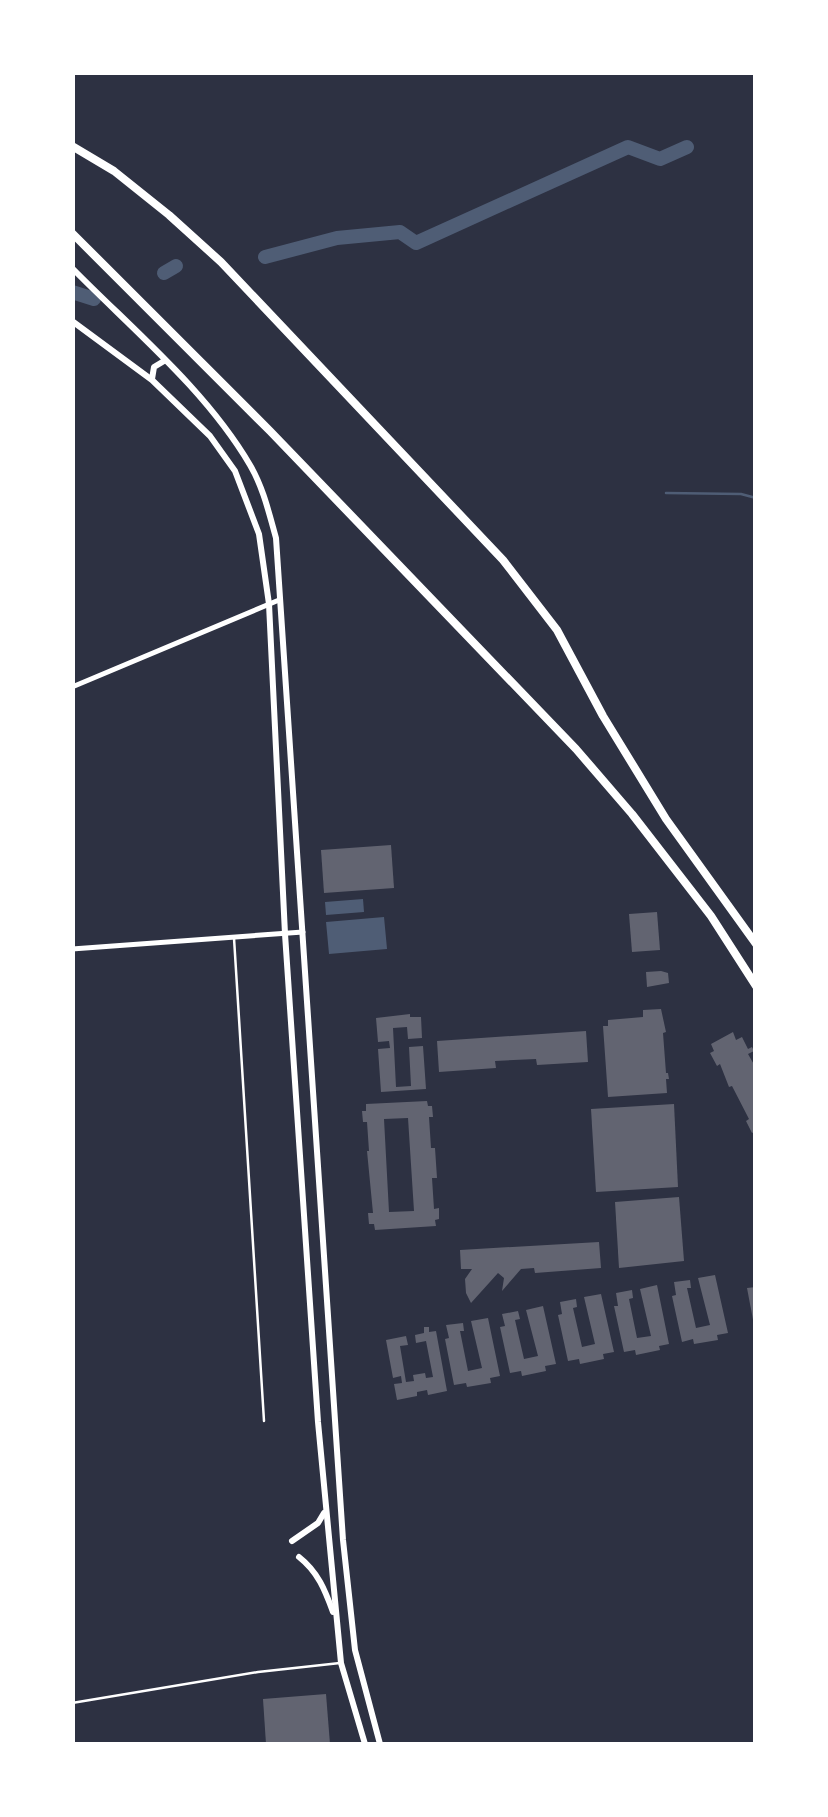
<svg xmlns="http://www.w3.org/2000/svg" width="828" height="1817" font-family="Lato,sans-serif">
<rect width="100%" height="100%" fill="#2d3142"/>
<g fill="#4f5d75">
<polygon points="363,899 364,912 326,915 325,902"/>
<polygon points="384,917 387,949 329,954 326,922"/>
</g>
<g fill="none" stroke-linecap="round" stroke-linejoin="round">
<polyline stroke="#4f5d75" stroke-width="2.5" points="666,493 741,494 756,498"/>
<g stroke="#4f5d75" stroke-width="14">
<polyline points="265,257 337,238 400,232 416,243 628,147 660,159 687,147"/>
<polyline points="164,273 176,266"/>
<polyline points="72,292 94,299"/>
</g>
</g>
<g fill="#626471" fill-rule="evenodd">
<polygon points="391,845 394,888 324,893 321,850"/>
<polygon points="657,912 660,950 632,952 629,914"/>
<polygon points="661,971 668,973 669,983 647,987 646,972"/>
<polygon points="661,1009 666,1032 663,1033 666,1073 668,1073 669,1079 666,1079 667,1093 608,1097 603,1026 608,1026 608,1020 643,1017 643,1010"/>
<polygon points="410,1014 410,1017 421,1017 422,1038 408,1039 407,1027 393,1028 396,1087 411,1086 409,1047 423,1046 426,1089 381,1092 378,1049 390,1048 389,1041 378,1042 376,1018"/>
<polygon points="586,1031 588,1062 537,1065 536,1059 495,1061 496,1068 439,1072 437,1041"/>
<polygon points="733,1032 736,1040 742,1037 748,1049 752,1047 754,1051 748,1054 756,1068 756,1131 752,1133 746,1121 749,1119 732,1086 729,1087 720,1064 717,1066 710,1053 714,1051 711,1044"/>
<path d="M 427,1101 L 428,1106 L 432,1106 L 433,1117 L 429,1117 L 431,1148 L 435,1148 L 437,1178 L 432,1178 L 434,1209 L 439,1208 L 439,1219 L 435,1220 L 436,1226 L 375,1230 L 374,1224 L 369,1224 L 368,1213 L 373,1213 L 367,1151 L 369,1151 L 367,1122 L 363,1122 L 362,1111 L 366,1111 L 366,1104 ZM 408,1118 L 414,1211 L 389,1212 L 384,1119 Z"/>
<polygon points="674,1104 678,1187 596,1192 591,1109"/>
<polygon points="679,1197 684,1261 619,1268 615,1202"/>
<polygon points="599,1242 601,1268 535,1273 534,1268 521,1269 502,1291 504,1278 498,1273 471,1303 466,1293 465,1279 472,1269 461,1269 460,1250"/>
<polygon points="715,1275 728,1333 717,1335 718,1340 694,1344 693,1339 682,1342 672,1296 676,1295 674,1282 690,1280 691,1288 687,1288 696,1328 710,1325 698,1278"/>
<polygon points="657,1285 669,1344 659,1346 660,1350 636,1355 635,1350 624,1352 614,1306 618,1306 616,1293 632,1290 633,1298 629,1299 637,1338 651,1336 640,1289"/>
<polygon points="756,1287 756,1325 754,1325 747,1288"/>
<polygon points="601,1294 614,1352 603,1354 604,1359 580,1364 579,1359 568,1361 558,1315 562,1314 560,1302 576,1299 577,1307 573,1308 582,1347 595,1344 584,1297"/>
<polygon points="543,1306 556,1364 545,1366 546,1371 522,1376 521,1371 510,1373 500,1327 505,1326 502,1314 518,1311 520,1319 515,1320 524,1359 538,1356 526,1310"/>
<polygon points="488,1318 500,1376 490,1378 491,1383 467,1387 466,1383 454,1385 445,1339 449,1338 446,1325 463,1323 464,1331 460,1331 468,1371 482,1368 471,1321"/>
<polygon points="424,1327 429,1327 429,1332 436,1331 447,1391 428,1395 427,1390 417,1392 417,1396 397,1400 394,1384 402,1383 401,1376 393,1378 386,1340 406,1336 408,1345 400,1346 406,1382 414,1381 413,1375 425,1373 426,1378 433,1377 426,1341 416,1343 415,1335 424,1333"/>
<polygon points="326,1694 330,1744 266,1744 263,1699"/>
</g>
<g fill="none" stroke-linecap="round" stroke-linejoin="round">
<g stroke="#fff" stroke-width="2.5">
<polyline points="234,938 264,1421"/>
<polyline points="72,1703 258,1672 340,1663"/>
</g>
<g stroke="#fff" stroke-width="5">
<polyline points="72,687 279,600"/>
<polyline points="72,949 303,932"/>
</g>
<g stroke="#fff" stroke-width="6">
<path d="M 72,268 C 133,330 206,390 250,465 C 263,487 269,513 276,538 L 343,1540 L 355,1650 L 380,1744"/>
<polyline points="72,321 152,380 210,436 235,471 259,534 269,604 285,934 318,1422 341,1663 365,1744"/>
<polyline points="152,379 154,367 164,361"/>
<polyline points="292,1541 318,1523 324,1513"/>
<path d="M 299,1557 C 318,1572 325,1590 333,1612"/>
</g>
<g stroke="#fff" stroke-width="8">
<polyline points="72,146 114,171 169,215 221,262 503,560 557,630 603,716 666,819 756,944"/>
<polyline points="72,233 270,431 576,749 632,814 711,916 756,986"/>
</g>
</g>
<rect width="828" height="1817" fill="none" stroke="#ffffff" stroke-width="150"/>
</svg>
